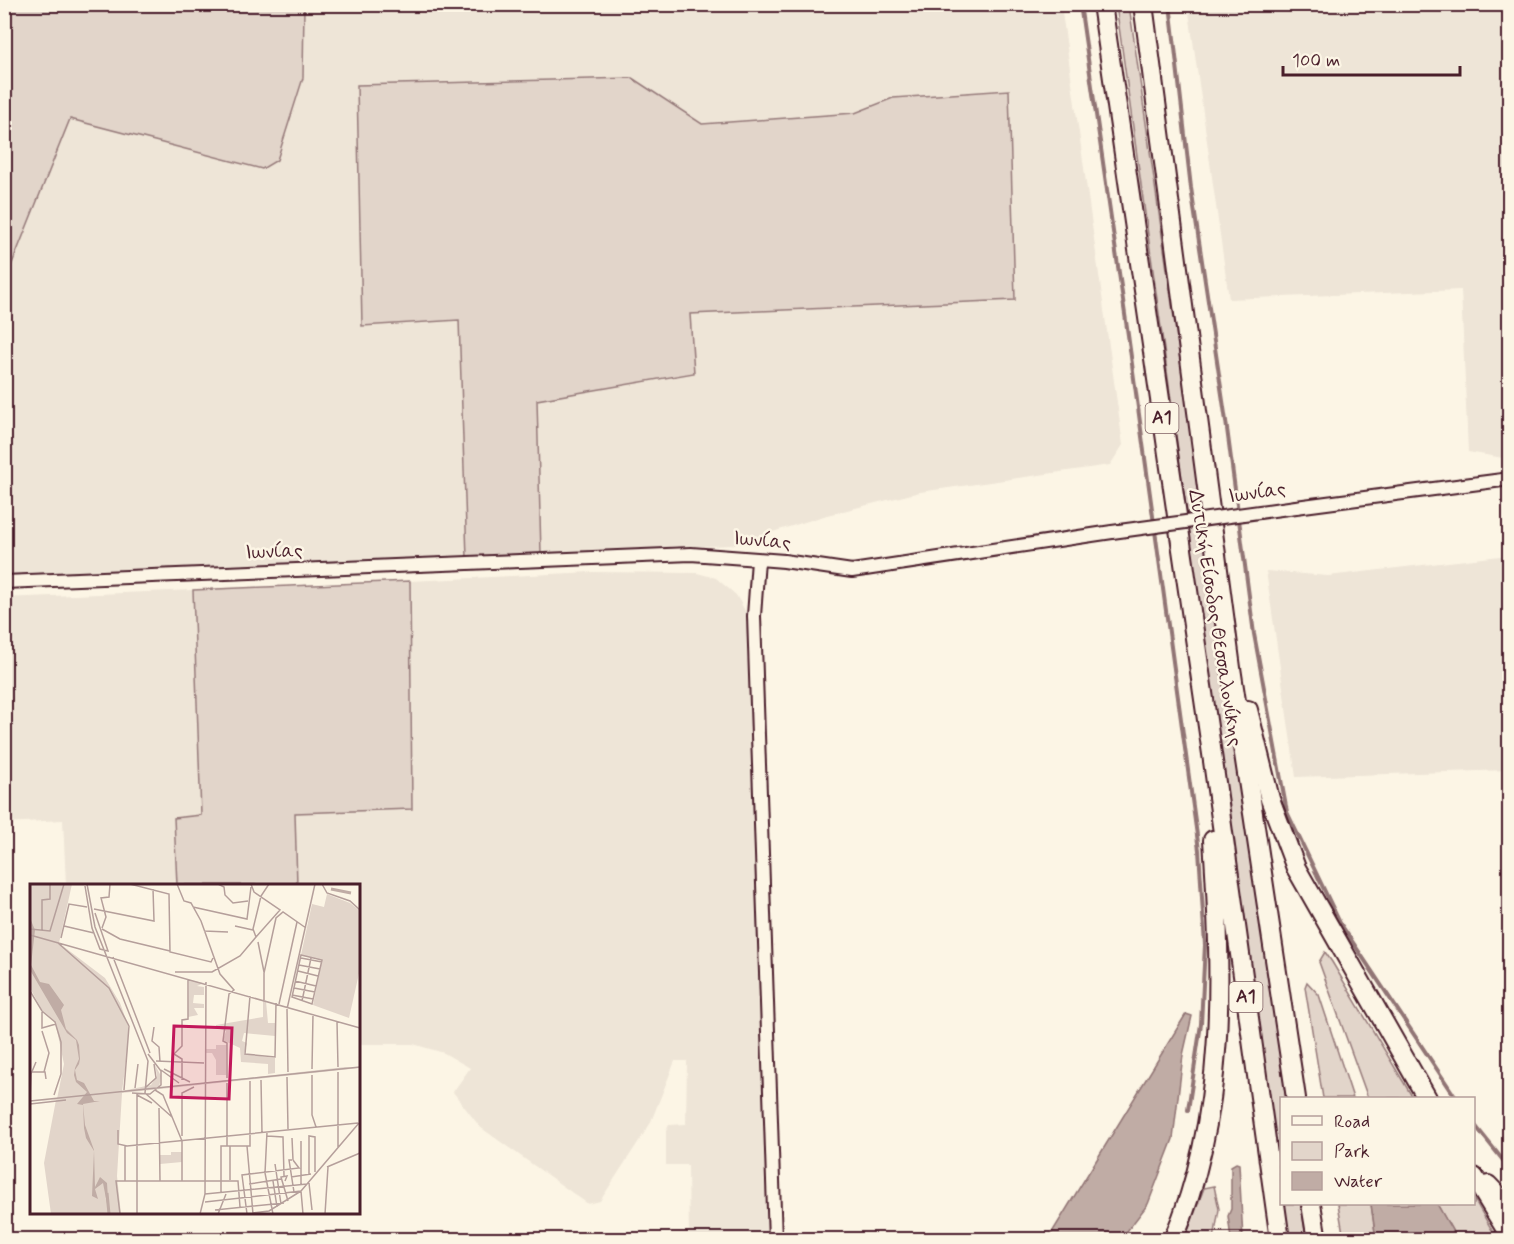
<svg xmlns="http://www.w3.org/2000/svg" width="1514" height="1244" font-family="Mynerve,sans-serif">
<rect width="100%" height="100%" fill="#fcf5e5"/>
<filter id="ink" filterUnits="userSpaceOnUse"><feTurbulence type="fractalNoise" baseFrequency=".0167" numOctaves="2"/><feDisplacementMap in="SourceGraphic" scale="12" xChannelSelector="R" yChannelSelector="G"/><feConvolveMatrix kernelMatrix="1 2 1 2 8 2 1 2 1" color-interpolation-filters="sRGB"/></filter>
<g filter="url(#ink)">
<g fill="#eee5d7">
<polygon points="304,5 1061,5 1123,445 1110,465 920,492 827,515 731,545 541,554 536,400 694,373 689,314 1015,300 1009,90 894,98 855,113 702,124 632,78 357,85 362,325 459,320 467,558 5,575 7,276 70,119 262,169 303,78"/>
<polygon points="1188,5 1509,5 1509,459 1468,452 1461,290 1229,299"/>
<polygon points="1509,555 1509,770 1296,777 1266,571 1328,576"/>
<polygon points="591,572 697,573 716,578 736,595 747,614 761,958 768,1239 689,1239 688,1165 666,1165 666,1131 669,1125 686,1124 687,1061 675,1061 650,1124 600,1201 588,1204 480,1127 453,1092 470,1068 444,1053 413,1044 359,1044 358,886 297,885 295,813 412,808 410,581"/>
<polygon points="193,590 201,816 174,818 177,885 66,885 63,820 5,823 4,598"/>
</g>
<g fill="#e2d5ca" stroke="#967a7a" stroke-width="1.5">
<polygon points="5,4 304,5 303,78 277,160 262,169 70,119 7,276 5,338"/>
<polygon points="1116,5 1129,5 1286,1098 1282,1098 1281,1189"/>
<polygon points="632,78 702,124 855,113 893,98 1009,90 1015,300 690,314 694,373 537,400 541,554 467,558 459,320 362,326 357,85"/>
<polygon points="410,581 412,809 295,813 297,885 177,885 174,818 201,815 193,590"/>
<polygon points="1325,952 1332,962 1413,1098 1368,1098 1319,962"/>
<polygon points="1307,982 1319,995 1353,1098 1323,1098 1305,987"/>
<polygon points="1214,1186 1219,1209 1214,1239 1185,1239 1204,1188"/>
<polygon points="1474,1199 1497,1239 1457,1239 1437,1204 1474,1204"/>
<polygon points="1283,1204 1301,1204 1306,1239 1288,1239"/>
<polygon points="1338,1204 1371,1204 1376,1239 1344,1239"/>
</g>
<g fill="#c0aca5" stroke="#917474" stroke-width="1.5">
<polygon points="1186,1014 1192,1016 1183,1055 1173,1139 1148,1204 1121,1239 1048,1239"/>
<polygon points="1236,1163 1239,1164 1243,1239 1231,1239 1228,1216 1231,1209 1231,1166"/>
<polygon points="1371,1204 1437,1204 1457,1239 1376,1239"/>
</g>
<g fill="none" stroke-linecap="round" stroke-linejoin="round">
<g stroke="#917474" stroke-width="4">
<polyline points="1080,4 1128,335 1199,850 1205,945 1201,1024 1188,1110"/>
<polyline points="1170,4 1191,188 1226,421 1254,634 1287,812 1340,923 1456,1098"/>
<polyline points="1474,1124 1510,1169"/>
</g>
<defs>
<g id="minor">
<polyline points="1296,507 1510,479"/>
<polyline points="758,560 754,616 775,1240"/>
<polyline points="4,582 691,554 784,561 852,571 1112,532"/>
</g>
<g id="highway">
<polyline points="1102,4 1212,754 1280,1240"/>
<polyline points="1143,4 1231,668 1296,1098"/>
<polyline points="1248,710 1270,799 1296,868 1427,1098"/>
<polyline points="1474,1177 1510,1236"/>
<polyline points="1488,1185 1510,1208"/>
<polyline points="1311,1204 1317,1240"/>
<path d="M 1173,1240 C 1227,1116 1222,971 1213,840"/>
</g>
</defs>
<use href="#minor" stroke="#4a1f2b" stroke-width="16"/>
<use href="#highway" stroke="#4a1f2b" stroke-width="22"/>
<use href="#minor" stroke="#fcf5e5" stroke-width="12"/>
<use href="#highway" stroke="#fcf5e5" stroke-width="18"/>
<defs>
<polyline id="minor-bridge" points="1112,532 1296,507"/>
</defs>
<use href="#minor-bridge" stroke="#4a1f2b" stroke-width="16" stroke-linecap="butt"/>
<use href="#minor-bridge" stroke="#fcf5e5" stroke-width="12"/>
</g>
</g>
<g text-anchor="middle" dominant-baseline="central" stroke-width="5" stroke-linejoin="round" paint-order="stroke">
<g fill="#fcf5e5" stroke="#7f5f63" stroke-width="1.5">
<rect x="1145.5" y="403" width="33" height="30" rx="4.5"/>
<rect x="1229.5" y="982" width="33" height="30" rx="4.5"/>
</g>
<g font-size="18" font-weight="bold" fill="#4a1f2b">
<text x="1162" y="418">Α1</text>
<text x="1246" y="997">Α1</text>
</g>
<g font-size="20" fill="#4a1f2b" stroke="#fcf5e5">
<text transform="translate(1257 493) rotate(-8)">Ιωνίας</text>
<text transform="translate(762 541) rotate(5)">Ιωνίας</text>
<text transform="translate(274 552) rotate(-2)">Ιωνίας</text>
<text transform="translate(1215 618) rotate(81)">Δυτική Είσοδος Θεσσαλονίκης</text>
</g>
</g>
<g transform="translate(30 884)">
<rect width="330" height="330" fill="#fcf5e5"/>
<path d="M 0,0 L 42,0 L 29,59 L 75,94 L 90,119 L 98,141 L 98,163 L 92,207 L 121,201 L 127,192 L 125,181 L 131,192 L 129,204 L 315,183 L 330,184 L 92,209 L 87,292 L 91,330 L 21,330 L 14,279 L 26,216 L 0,217 L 27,215 L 34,180 L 25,137 L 12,126 L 0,104 ZM 297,10 L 320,19 L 330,27 L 330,85 L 319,134 L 283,121 L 292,76 L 271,71 L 282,20 L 294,23 ZM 159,96 L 174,99 L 167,102 L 174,103 L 174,111 L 164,111 L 163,119 L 174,120 L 174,124 L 164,124 L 168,131 L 158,133 ZM 233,116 L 236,117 L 238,139 L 245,139 L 245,152 L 214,149 L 212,157 L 217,159 L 214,170 L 245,174 L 245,189 L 238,190 L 238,180 L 211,178 L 210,164 L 193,156 L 196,147 L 186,144 L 186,141 L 233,133 ZM 186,161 L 197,161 L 196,191 L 186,191 L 186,176 L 182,169 L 175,169 L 175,165 L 186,165 ZM 141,268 L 152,268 L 152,278 L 130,280 L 130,271 L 141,271 Z" fill="#e2d5ca"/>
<path d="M 0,34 L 5,46 L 1,81 L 10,98 L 19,100 L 34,121 L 31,126 L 36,145 L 47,156 L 49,161 L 50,175 L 49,180 L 45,186 L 47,196 L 54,199 L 64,217 L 70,217 L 53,220 L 55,241 L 64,266 L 65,303 L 70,293 L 77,299 L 79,330 L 73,299 L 65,305 L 68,315 L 62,312 L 64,267 L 56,254 L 54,244 L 53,221 L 47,220 L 57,208 L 46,198 L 44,191 L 45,184 L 49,175 L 46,156 L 37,149 L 0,86 Z" fill="#c0aca5"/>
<path fill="none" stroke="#c0aca5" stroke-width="3" d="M 301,5 L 321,9M 77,309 L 79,330"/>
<path fill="none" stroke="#b59f9b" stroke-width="1.5" d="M 57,0 L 65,43 L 118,177 L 115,209 L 142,233M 100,0 L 139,10 L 140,68 L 181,78 L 183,74M 147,0 L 154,17 L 161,19 L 171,37 L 190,90 L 204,106 L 199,110 L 193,157 L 197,159 L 197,194M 188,0 L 194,3 L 195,11 L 203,19 L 218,17M 221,0 L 224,8 L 250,26 L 226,53M 292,0 L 297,9 L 320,17 L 330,26M 55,2 L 62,44 L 70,65 L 78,67 L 65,29M 163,23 L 217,35 L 221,3M 64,25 L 124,37 L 123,5M 34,42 L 64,49M 205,42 L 223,46M 72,44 L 76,33 L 71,14 L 79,13 L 80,0M 0,45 L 20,47 L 34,0M 72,45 L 90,55 L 140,67M 12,47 L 12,16 L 20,15 L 20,0M 174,47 L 198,48M 0,51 L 330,144M 31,54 L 39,20 L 57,23M 228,58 L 234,88M 28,59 L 79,104 L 99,142M 271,71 L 292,76 L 282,120 L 262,113 ZM 83,73 L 120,169M 271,74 L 292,78M 269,81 L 290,85M 268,87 L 288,92M 145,88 L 182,88 L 210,72 L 226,53 L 223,45 L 231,12 L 239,0M 265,97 L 286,102M 264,104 L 285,108M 0,107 L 12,127 L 25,138 L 31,158 L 31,190 L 24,211M 262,111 L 283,115M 220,112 L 215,170 L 245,173 L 246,119M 234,116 L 234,89 L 246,34 L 253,28 L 276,44M 272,117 L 281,74M 249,120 L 267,38M 12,128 L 12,144 L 26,140M 307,138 L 308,183M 124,143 L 122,157 L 129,163 L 130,178M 12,147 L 19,169 L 14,188M 126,177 L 174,179M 134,185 L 160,198M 282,185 L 283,130M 131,186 L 149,199M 1,188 L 15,188 L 16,195M 258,188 L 257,125 L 285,0M 308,188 L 308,263M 282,191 L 282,231 L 286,243M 257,193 L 258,245M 152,196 L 152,175 L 144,170 L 152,162 L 152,136 L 158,135 L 158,96M 231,196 L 232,249M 105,204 L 108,180M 115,204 L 126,194 L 124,180M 94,206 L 99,142M 125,206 L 133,211 L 152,257M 102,209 L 120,210 L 131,201 L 131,187 L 118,170M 0,215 L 1,190 L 6,178M 0,217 L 330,183M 0,220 L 36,216M 129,224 L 130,297M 88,246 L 88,260 L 97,262 L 328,239M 237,248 L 235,289 L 243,330M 152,252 L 152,209 L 164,203M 237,252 L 253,253 L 254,292M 262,254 L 263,276M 197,262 L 197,199M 200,262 L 200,296M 217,262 L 223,330M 0,264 L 0,220M 262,276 L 259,276 L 264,308M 245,280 L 251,320M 297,283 L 330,269M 279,290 L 279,252 L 285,253 L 285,288M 261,293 L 281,290M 95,297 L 95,262M 152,297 L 152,257M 243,297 L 247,323M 255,297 L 257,292 L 251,293 L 258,317M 279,299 L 282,326M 219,300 L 251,295M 271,301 L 271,257M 271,307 L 273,330M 191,308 L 191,262 L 220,262 L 220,197M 175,310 L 277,300M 175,318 L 271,307 L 329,239M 185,326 L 254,319M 223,329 L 239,327 L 271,307M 90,330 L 86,297 L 208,297 L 210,323M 107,330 L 107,211 L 122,219M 170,330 L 175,310 L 176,98M 188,330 L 196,310M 217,330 L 212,291 L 269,284 L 263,276M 295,330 L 298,283"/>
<path fill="#c2185b" fill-opacity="0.15" stroke="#c2185b" stroke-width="3" d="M 144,142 L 202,144 L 199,215 L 141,213 Z"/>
<rect width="330" height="330" fill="none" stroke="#4a1f2b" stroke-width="3"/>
</g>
<rect width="1514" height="1244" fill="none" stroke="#fcf5e5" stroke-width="24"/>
<rect x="12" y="12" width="1490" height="1220" fill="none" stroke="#4a1f2b" stroke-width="2" filter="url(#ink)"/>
<rect x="1280" y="1097" width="195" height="108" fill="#fcf5e5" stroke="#b59f9b" stroke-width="1.5"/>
<rect x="1292" y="1116" width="30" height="9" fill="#fcf5e5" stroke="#b59f9b" stroke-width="1.5"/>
<text x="1334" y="1127" font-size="18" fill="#4a1f2b">Road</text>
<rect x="1292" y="1142" width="30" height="18" fill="#e2d5ca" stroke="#b59f9b" stroke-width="1.5"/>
<text x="1334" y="1157" font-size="18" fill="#4a1f2b">Park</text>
<rect x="1292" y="1172" width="30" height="18" fill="#c0aca5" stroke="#b59f9b" stroke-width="1.5"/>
<text x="1334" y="1187" font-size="18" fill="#4a1f2b">Water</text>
<path d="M1283 66v9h177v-9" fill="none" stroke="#4a1f2b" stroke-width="3"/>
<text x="1292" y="66" font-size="18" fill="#4a1f2b" stroke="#fcf5e5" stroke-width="4.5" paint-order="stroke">100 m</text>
</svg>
